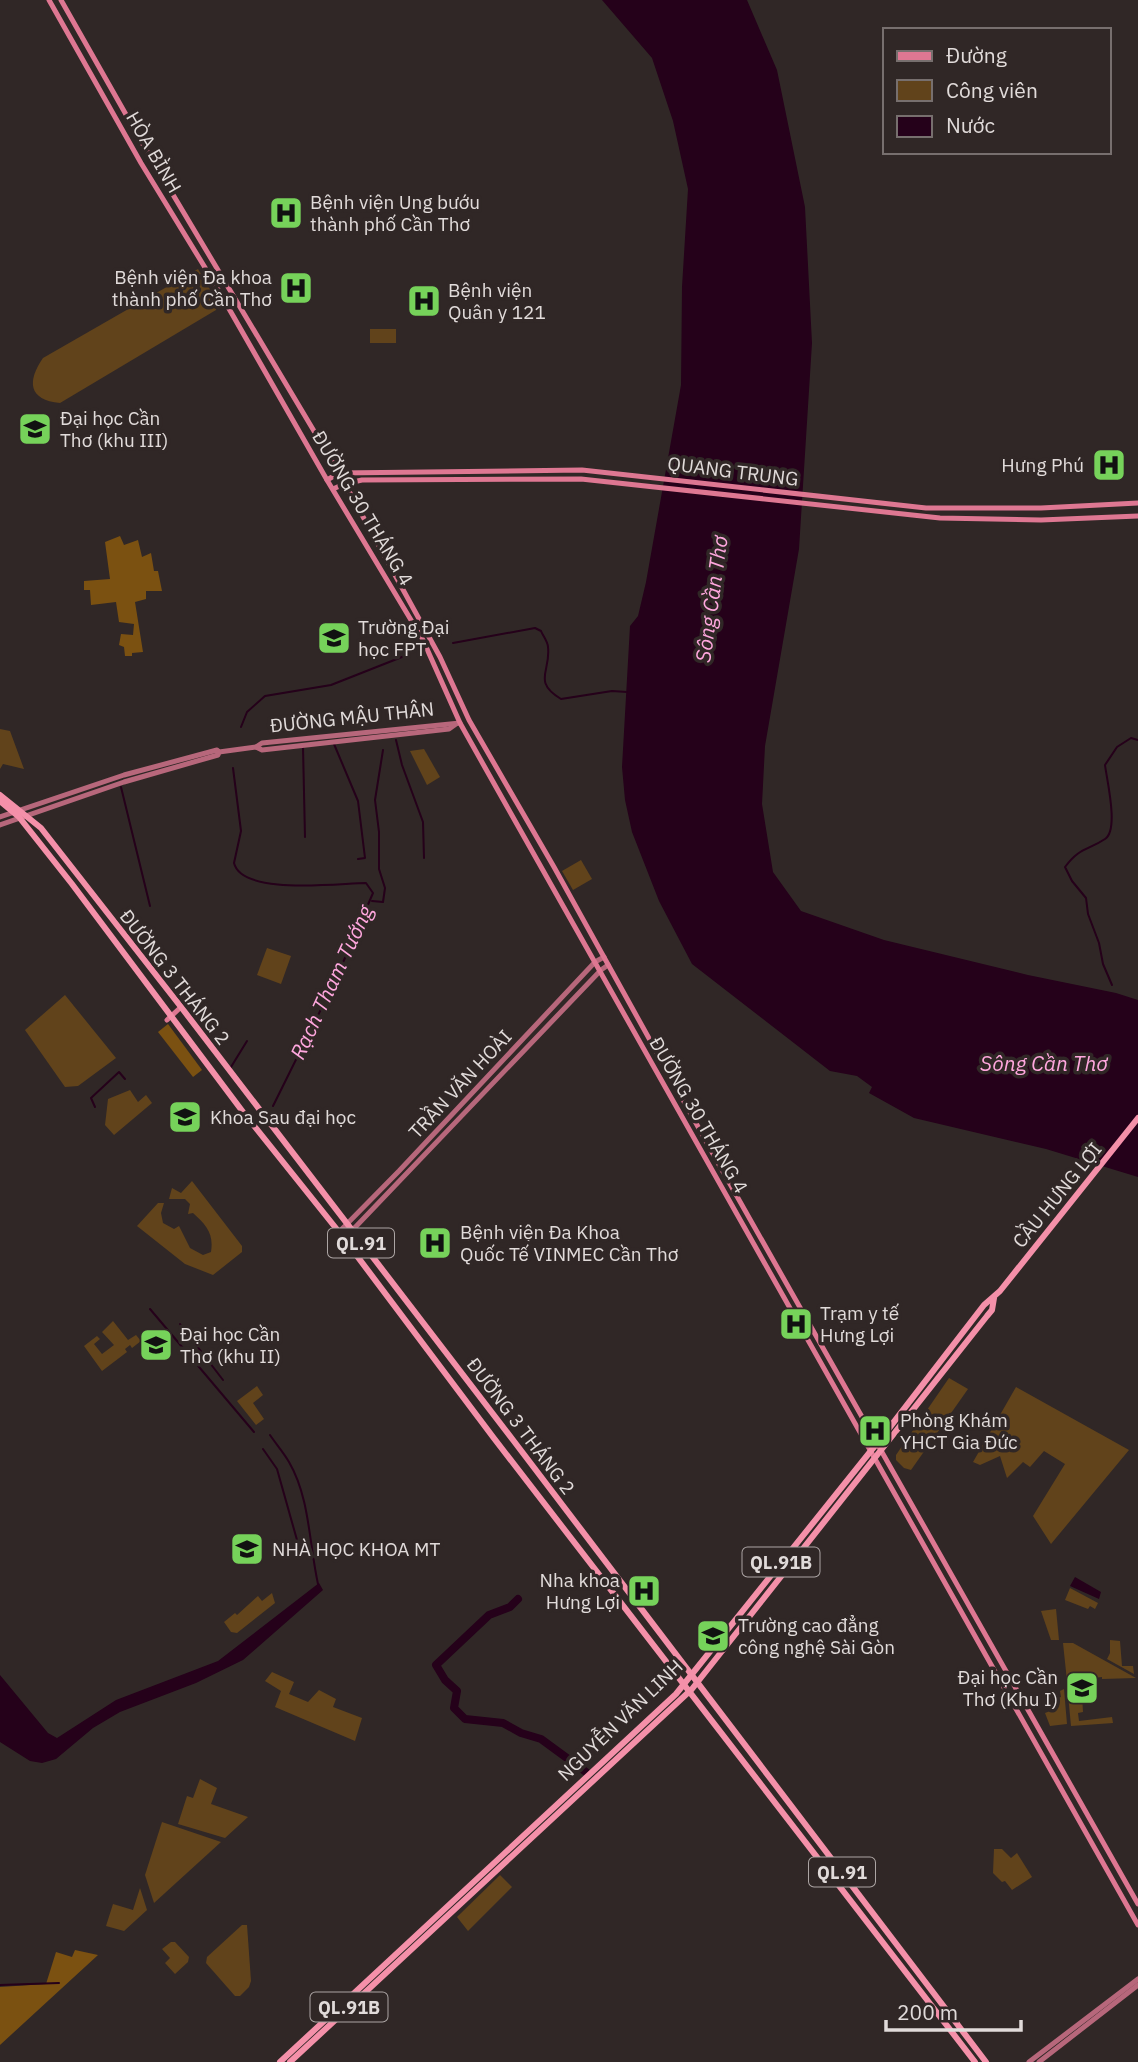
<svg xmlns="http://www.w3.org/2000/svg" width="1138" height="2062" font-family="'IBM Plex Sans',sans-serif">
<rect width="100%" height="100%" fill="#302726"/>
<g fill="#61431b">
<path d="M 198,269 L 218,303 L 216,310 L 60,403 C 28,400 27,381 43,358 Z"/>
<rect x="370" y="329" width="26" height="14"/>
<polygon points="0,729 10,731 24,769 3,764 0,769"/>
<polygon points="424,749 440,777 427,785 410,751"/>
<polygon points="581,860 592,879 573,890 562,871"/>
<polygon points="267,948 291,956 281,984 257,975"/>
<polygon points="65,995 116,1058 78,1086 65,1087 25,1030"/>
<polygon points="130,1090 138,1102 146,1095 152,1103 114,1135 105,1125 108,1099"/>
<path d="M 192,1181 L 242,1246 L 242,1252 L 213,1275 L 185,1264 L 137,1226 L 158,1203 L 164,1203 L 161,1213 L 163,1223 L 174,1229 L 179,1226 L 190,1248 L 203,1255 L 211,1252 C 214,1233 206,1225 193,1213 L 188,1214 L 190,1204 L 185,1199 L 169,1199 L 172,1188 L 181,1193 Z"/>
<polygon points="113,1321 128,1340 136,1335 141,1341 132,1348 130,1345 125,1349 127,1352 102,1371 84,1346 97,1336 100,1339 94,1344 102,1354 114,1345 102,1332"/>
<polygon points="949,1378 968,1389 911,1470 904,1468 896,1460 896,1455"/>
<polygon points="257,1386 263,1395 253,1403 264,1419 256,1425 237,1401"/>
<polygon points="1016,1387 1129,1450 1051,1544 1033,1516 1065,1464 1044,1451 1030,1467 1023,1462 1007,1478 1000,1456 980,1465 973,1462"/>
<polygon points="1070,1588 1098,1603 1095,1609 1090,1606 1088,1609 1065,1600"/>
<polygon points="272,1593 275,1603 237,1633 231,1632 224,1622 235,1613 237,1615 258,1596 262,1601"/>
<polygon points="1056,1609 1059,1640 1051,1640 1041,1611"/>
<polygon points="1110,1640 1120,1641 1122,1666 1133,1666 1134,1674 1107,1659 1110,1653"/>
<polygon points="1063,1643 1073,1643 1136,1678 1102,1679 1102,1677 1075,1680 1075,1677 1078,1677 1077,1673 1072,1674 1072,1680 1067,1681"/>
<polygon points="272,1672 294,1682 289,1694 308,1702 319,1690 336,1699 333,1707 362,1718 355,1741 275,1707 281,1691 265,1681"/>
<polygon points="1084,1683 1085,1694 1082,1695 1083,1712 1078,1713 1079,1721 1112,1717 1113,1723 1071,1726 1067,1684"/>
<polygon points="1064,1689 1067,1724 1050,1726 1045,1713 1058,1708 1054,1699 1061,1697 1060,1691"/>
<polygon points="200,1779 217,1788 211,1804 248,1817 225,1838 178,1824 187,1796 193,1798"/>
<polygon points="162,1822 221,1842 154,1903 145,1875"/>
<polygon points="994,1849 1002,1849 1011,1858 1017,1853 1032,1877 1012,1890 1005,1881 1002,1882 993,1873"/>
<polygon points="500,1875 512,1887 468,1931 457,1917"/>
<polygon points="140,1888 147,1910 124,1931 106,1926 113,1904 133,1910"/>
<polygon points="242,1925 247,1925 251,1981 249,1987 240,1996 235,1996 206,1963 207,1957"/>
<polygon points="171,1942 175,1942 189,1957 188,1962 175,1974 165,1963 170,1958 162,1949"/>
</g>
<g fill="#7b5111">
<polygon points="120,536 124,545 138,540 142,557 151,553 154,571 158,571 162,591 146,591 146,599 135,602 143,652 132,653 132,656 125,656 124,647 119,645 121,634 133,635 134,624 119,622 116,602 91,605 90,590 84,590 84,581 110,579 105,542"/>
<polygon points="168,1024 202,1070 193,1077 158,1032"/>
<polygon points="75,1950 98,1955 0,2045 0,1987 46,1984 56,1952 72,1957"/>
</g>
<g fill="#25011a">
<polygon points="602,0 747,0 777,70 805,207 812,343 799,549 765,746 762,804 773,872 801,911 884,940 1028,975 1116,993 1138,1000 1138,1177 1046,1149 914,1118 869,1093 872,1087 857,1076 830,1071 692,964 659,901 632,832 625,800 622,767 630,626 638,616 646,582 681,385 682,287 688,189 673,121 652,58"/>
<polygon points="1075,1577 1101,1592 1099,1599 1070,1586"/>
<polygon points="319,1583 323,1590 243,1660 196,1683 120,1712 93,1728 56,1759 42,1763 30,1761 0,1742 0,1675 48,1733 57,1738 116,1700 218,1661"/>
</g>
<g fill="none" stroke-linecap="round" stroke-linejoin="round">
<g stroke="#25011a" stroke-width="2">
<path d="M 453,643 L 535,628 L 541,631 C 543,636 548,642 548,647 C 551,672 532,681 561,699 L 612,691 L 627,692"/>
<polyline points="241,727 247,712 265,696 331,685 407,655"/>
<polyline points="396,740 402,765 423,822 424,858"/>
<polyline points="334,744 358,801 365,858 358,859"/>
<polyline points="303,747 305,837"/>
<path d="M 233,768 L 241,831 L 234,863 C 242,896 339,883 366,883 L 373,893 L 335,981 L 273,1106"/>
<polyline points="121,787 150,906"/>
<polyline points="372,901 383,902 385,888 379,869 379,832 375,800 383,750"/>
<path d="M 1112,985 L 1103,964 L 1099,943 L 1088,914 L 1086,898 L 1072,881 L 1065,867 C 1080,847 1087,851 1105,839 C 1119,830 1107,781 1105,765 L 1117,747 L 1131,738 L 1138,740"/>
<polyline points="231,1067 247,1041"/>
<polyline points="95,1107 91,1098 119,1072 125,1079"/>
<polyline points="150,1309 254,1432"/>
<polyline points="180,1324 223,1380"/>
<path d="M 270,1435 C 276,1444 284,1453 289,1462 C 310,1498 309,1544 318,1584"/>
<polyline points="263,1449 277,1469 297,1540"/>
<polyline points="0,1985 59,1983"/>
</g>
<polyline stroke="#25011a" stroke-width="8" points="518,1599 510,1607 489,1615 436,1665 445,1680 457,1691 454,1708 465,1719 503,1723 521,1733 541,1739 586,1772"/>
<g stroke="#b7677b" stroke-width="5">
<polyline points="256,747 262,750 449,729 456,724"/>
<polyline points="0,817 124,775 217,750 219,752 256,747 262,743 460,723"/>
<polyline points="0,825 124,782 218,755 219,752"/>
<polyline points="339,1232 399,1171 595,962 604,957"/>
<polyline points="344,1239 601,970 608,965"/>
<polyline points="1029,2062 1138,1979"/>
<polyline points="1039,2062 1138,1985"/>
</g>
<g stroke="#de7792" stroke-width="5">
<polyline points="49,0 141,163 212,279 327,480 423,640 460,723 483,764 1138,1925"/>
<polyline points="61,0 141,141 339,473 440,657 469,720 554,867 717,1161 1138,1904"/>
<polyline points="327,480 339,473 582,470 926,508 1041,508 1138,503"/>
<polyline points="333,489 344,484 362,480 581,479 940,518 1041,520 1138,516"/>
<polyline points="167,1020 181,1007"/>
</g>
<g stroke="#f490a9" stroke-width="6">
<polyline points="0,795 41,828 181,1007 513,1440 986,2062"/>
<polyline points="0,801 19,817 72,884 243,1112 339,1232 493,1437 975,2062"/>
<polyline points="280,2062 676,1694 890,1427 984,1305 1000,1291 1138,1118"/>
<polyline points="290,2062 692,1689 987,1316 992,1310 994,1298"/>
</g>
</g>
<defs>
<symbol id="hospital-square" viewBox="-11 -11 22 22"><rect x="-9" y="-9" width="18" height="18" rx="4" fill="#76d25a" stroke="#302726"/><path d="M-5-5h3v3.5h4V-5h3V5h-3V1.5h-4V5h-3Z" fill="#111"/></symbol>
<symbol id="university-square" viewBox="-11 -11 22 22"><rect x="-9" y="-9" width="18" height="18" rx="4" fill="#76d25a" stroke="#302726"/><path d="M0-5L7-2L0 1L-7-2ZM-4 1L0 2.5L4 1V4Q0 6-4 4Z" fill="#111"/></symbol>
</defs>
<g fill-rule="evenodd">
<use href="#hospital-square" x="267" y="194" width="38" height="38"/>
<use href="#hospital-square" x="277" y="269" width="38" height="38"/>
<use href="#hospital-square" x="405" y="282" width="38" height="38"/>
<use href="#university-square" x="16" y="410" width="38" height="38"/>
<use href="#hospital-square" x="1090" y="446" width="38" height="38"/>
<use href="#university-square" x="315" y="619" width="38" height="38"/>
<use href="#university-square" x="166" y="1098" width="38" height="38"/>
<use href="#hospital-square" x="416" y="1224" width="38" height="38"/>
<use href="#hospital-square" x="777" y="1305" width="38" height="38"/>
<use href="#university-square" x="137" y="1326" width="38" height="38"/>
<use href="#hospital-square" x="856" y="1412" width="38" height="38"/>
<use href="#university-square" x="228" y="1530" width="38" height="38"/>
<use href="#hospital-square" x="625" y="1572" width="38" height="38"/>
<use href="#university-square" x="694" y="1617" width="38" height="38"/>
<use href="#university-square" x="1063" y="1669" width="38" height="38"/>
</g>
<g text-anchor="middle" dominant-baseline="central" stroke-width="7" stroke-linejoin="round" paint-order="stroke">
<g fill="#302726" stroke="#aca5a4" stroke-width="2">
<rect x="328" y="1228.5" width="66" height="29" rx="5"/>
<rect x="742.5" y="1547.5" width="77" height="29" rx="5"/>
<rect x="809" y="1857.5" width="66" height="29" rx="5"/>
<rect x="310.5" y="1992.5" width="77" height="29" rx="5"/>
</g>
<g font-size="18" font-weight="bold" fill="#e1dbda">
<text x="361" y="1243">QL.91</text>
<text x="781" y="1562">QL.91B</text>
<text x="842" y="1872">QL.91</text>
<text x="349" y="2007">QL.91B</text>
</g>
<g font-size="19" fill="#e1dbda" stroke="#302726">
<text transform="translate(154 152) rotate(60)">HÒA BÌNH</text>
<text transform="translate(733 471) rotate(7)">QUANG TRUNG</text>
<text transform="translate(363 508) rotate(59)">ĐƯỜNG 30 THÁNG 4</text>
<text transform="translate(352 717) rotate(-6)">ĐƯỜNG MẬU THÂN</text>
<text transform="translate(175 977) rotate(52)">ĐƯỜNG 3 THÁNG 2</text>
<text transform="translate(460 1084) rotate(-47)">TRẦN VĂN HOÀI</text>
<text transform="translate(699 1115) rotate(60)">ĐƯỜNG 30 THÁNG 4</text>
<text transform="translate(1057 1195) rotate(-51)">CẦU HƯNG LỢI</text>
<text transform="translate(521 1426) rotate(53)">ĐƯỜNG 3 THÁNG 2</text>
<text transform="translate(620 1720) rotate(-44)">NGUYỄN VĂN LINH</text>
</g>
<g font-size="19" fill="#e1dbda" stroke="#302726" text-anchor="start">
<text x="310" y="202">Bệnh viện Ung bướu<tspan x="310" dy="22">thành phố Cần Thơ</tspan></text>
<text x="272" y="277" text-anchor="end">Bệnh viện Đa khoa<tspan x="272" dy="22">thành phố Cần Thơ</tspan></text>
<text x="448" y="290">Bệnh viện<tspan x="448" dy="22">Quân y 121</tspan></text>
<text x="60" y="418">Đại học Cần<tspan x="60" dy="22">Thơ (khu III)</tspan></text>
<text x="1084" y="465" text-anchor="end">Hưng Phú</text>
<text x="358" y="627">Trường Đại<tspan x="358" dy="22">học FPT</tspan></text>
<text x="210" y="1117">Khoa Sau đại học</text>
<text x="460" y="1232">Bệnh viện Đa Khoa<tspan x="460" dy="22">Quốc Tế VINMEC Cần Thơ</tspan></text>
<text x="820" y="1313">Trạm y tế<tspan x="820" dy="22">Hưng Lợi</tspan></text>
<text x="180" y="1334">Đại học Cần<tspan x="180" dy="22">Thơ (khu II)</tspan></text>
<text x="900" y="1420">Phòng Khám<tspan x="900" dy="22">YHCT Gia Đức</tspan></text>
<text x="272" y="1549">NHÀ HỌC KHOA MT</text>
<text x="620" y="1580" text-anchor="end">Nha khoa<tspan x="620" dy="22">Hưng Lợi</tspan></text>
<text x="738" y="1625">Trường cao đẳng<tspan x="738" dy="22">công nghệ Sài Gòn</tspan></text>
<text x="1058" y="1677" text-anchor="end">Đại học Cần<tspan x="1058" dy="22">Thơ (Khu I)</tspan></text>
</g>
<g font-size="21" font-style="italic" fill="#ffa7de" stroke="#302726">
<text transform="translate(711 599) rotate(-82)">Sông Cần Thơ</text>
<text transform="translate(331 982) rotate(-65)">Rạch Tham Tướng</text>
<text x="1044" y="1063">Sông Cần Thơ</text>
</g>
</g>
<rect x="883" y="28" width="228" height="126" fill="#302726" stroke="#776f6e" stroke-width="2"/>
<rect x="897" y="51" width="35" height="10" fill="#de7792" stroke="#776f6e" stroke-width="2"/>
<text x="946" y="63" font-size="21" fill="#e1dbda">Đường</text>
<rect x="897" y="80" width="35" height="21" fill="#61431b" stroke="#776f6e" stroke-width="2"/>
<text x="946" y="98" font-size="21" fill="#e1dbda">Công viên</text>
<rect x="897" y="116" width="35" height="21" fill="#25011a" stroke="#776f6e" stroke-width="2"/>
<text x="946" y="133" font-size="21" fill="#e1dbda">Nước</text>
<path d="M886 2020v10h135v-10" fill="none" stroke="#e1dbda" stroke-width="3.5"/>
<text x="897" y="2020" font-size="21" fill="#e1dbda" stroke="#302726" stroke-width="5" paint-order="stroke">200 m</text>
</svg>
